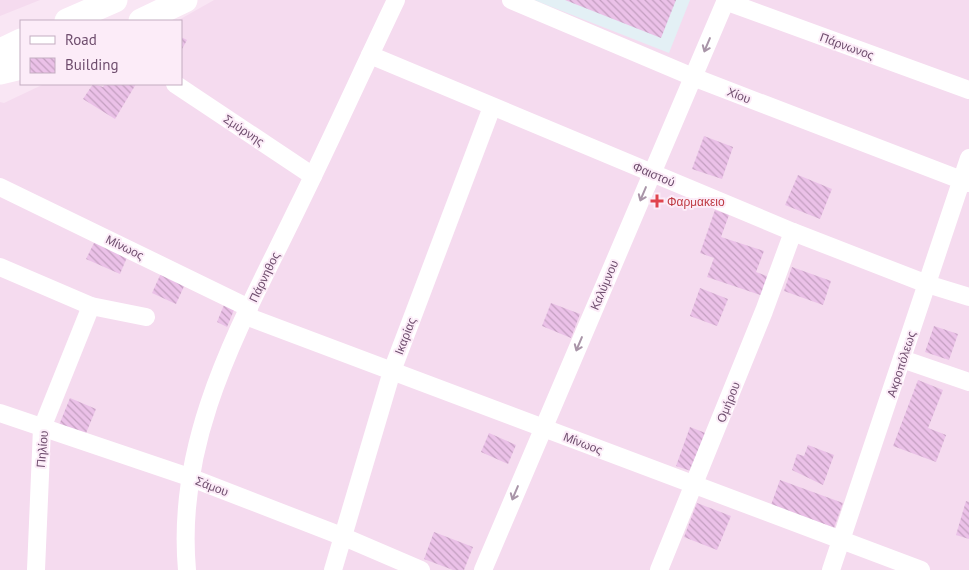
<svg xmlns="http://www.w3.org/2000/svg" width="969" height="570" font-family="'PT Sans',sans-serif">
<defs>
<pattern id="building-back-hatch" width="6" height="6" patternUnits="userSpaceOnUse" patternTransform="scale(1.25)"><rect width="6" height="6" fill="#ebc1e8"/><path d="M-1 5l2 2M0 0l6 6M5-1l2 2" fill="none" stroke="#c39fc0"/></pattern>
</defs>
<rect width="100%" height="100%" fill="#f9e6f4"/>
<g fill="#f5dbef">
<polygon points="0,0 40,0 0,16"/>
<polygon points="214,0 969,0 969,570 0,570 0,102 4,103 44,84 181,84 181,21 177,21"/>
</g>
<polygon fill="#e3f0f5" points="534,0 690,0 669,53"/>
<g fill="url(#building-back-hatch)">
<polygon points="565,0 676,0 661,38"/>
<polygon points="181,37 187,40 181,51"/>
<polygon points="93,84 103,87 105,84 136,84 115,119 83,99"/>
<polygon points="704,136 733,147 722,179 692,169"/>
<polygon points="798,175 832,189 820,219 785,205"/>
<polygon points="715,210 729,215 721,237 764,251 756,272 772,278 766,297 707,277 714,258 700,253"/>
<polygon points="95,241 128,255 120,274 86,259"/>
<polygon points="792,267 831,281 823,305 784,291"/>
<polygon points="162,271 186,282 176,304 152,293"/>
<polygon points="700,288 728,299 717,326 690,316"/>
<polygon points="226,300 236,305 227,327 217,322"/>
<polygon points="551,303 580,314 571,338 542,326"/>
<polygon points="934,326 958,334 949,360 925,352"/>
<polygon points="918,380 943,390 928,428 946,435 936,462 893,446"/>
<polygon points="70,398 96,409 84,438 57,430"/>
<polygon points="690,427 708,434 694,472 676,466"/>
<polygon points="489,433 516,445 508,464 481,452"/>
<polygon points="808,445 834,455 823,485 792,470 797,454 804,456"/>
<polygon points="780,480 843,503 834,528 771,505"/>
<polygon points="966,501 969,502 969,539 956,535"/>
<polygon points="697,503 731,516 717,550 684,537"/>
<polygon points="434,532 473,547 464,570 453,570 424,559"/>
</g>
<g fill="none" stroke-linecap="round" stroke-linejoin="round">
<g stroke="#fff" stroke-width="18">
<polyline points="511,0 693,77 969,183"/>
<polyline points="725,1 969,90"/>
<polyline points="370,55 793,232 927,284 969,297"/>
<polyline points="175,84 313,176"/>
<polyline points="0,187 249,308"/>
<polyline points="0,267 91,306 146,317"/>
<polyline points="246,316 921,570"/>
<polyline points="902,359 969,382"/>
<polyline points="0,413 189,477 344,537 421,570"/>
<polyline points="36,570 42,428 91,306"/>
<path d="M 187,570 C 175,436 241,325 297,209 C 331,140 363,69 396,0"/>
<polyline points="333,570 392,371 492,107"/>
<polyline points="483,570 726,0"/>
<polyline points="659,570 764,311 793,232"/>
<polyline points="831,570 969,158"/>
</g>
<g stroke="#fff" stroke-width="25">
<polyline points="67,21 115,0"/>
<polyline points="141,21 185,0"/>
<polyline points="0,51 21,41"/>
<polyline points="0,72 21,67"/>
</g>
</g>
<defs><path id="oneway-shaft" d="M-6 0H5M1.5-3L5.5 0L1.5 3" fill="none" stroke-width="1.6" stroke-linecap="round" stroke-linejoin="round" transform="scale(1.25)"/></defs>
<g stroke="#a995a8">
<use href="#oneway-shaft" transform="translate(707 45) rotate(113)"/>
<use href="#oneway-shaft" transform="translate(643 194) rotate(113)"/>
<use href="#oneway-shaft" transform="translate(579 344) rotate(113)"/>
<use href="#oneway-shaft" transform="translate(515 493) rotate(113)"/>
</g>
<path fill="#e0444e" stroke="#fcecf8" stroke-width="2" d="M654.5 193.5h5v5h5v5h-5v5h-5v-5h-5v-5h5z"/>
<g text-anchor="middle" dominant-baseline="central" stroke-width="4" stroke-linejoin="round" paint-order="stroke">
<g font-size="12" fill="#6f4e6e" stroke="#fcecf8">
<text transform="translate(847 46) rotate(20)">Πάρνωνος</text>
<text transform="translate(739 95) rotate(21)">Χίου</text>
<text transform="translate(244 130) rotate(34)">Σμύρνης</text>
<text transform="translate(654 174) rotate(23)">Φαιστού</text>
<text transform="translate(125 247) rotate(26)">Μίνωος</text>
<text transform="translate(264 277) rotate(-64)">Πάρνηθος</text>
<text transform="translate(604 285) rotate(-67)">Καλύμνου</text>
<text transform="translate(405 336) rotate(-69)">Ικαρίας</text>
<text transform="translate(901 364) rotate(-72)">Ακροπόλεως</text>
<text transform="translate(728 402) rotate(-68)">Ομήρου</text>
<text transform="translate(583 443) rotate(21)">Μίνωος</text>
<text transform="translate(42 449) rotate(-85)">Πηλίου</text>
<text transform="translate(212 486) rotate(21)">Σάμου</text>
</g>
<g font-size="12" fill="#be3a42" stroke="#fcecf8" text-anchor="start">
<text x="667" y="201">Φαρμακειο</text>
</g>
</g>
<rect x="20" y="20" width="162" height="65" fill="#fcecf8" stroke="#c4adc1"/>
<rect x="30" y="36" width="25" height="8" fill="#ffffff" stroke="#c4adc1"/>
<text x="65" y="45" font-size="15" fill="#6f4e6e">Road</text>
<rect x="30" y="58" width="25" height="15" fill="url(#building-back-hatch)" stroke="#c4adc1"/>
<text x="65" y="70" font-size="15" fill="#6f4e6e">Building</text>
</svg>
